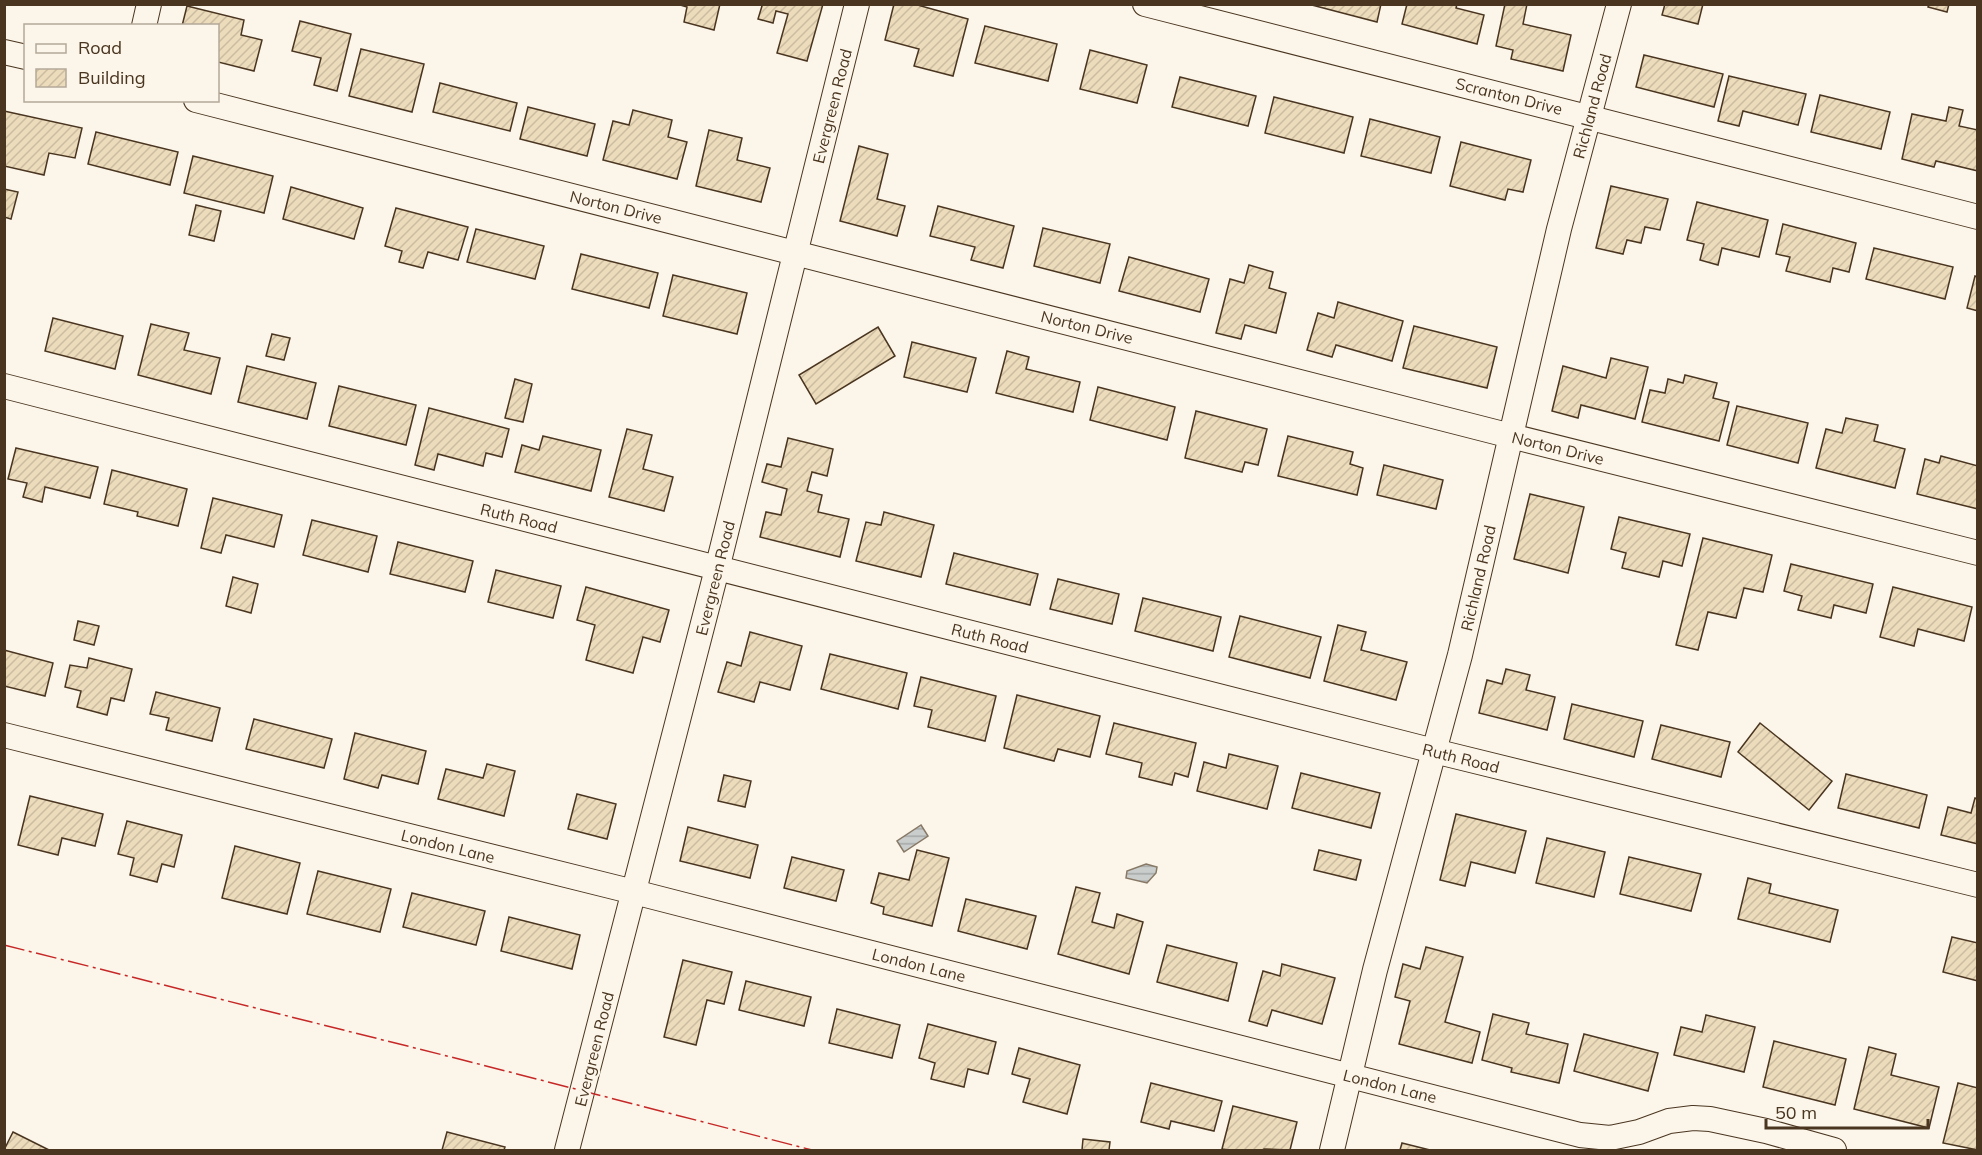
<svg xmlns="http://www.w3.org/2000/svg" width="1982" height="1155" font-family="Mulish,sans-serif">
<defs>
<pattern id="water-rules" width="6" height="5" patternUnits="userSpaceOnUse" patternTransform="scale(1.5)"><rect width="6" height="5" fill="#c9cecd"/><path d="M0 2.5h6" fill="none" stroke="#a5a8a6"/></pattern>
<pattern id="building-hatch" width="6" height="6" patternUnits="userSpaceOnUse" patternTransform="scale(1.5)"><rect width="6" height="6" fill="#ecdcbc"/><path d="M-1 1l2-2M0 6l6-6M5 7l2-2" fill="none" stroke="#ccbda1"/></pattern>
</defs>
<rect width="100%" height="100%" fill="#fbf6e9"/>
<g fill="url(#water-rules)" stroke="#887966" stroke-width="1.5">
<polygon points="921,825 928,836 904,852 897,841"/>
<polygon points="1146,864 1157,867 1156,873 1147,883 1126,878 1127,871"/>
</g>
<g fill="url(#building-hatch)" stroke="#4a3520" stroke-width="1.5">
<polygon points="677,4 720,4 714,30 684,22 687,7"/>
<polygon points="759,4 823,4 807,61 777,53 788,14 776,11 773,23 758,19 762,6"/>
<polygon points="894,4 914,4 968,19 953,76 914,66 919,49 885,40"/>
<polygon points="1308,4 1381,4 1377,22"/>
<polygon points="1407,4 1457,4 1456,8 1484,15 1477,44 1402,24"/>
<polygon points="1505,4 1527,4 1523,24 1571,35 1563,71 1511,59 1513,50 1496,46"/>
<polygon points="1665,4 1703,4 1698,24 1662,15"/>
<polygon points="1929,4 1949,4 1947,12 1928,7"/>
<polygon points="187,6 244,20 241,35 262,40 254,71 218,62 218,26 182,26"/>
<polygon points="300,21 351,34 337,91 314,85 321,58 292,51"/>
<polygon points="985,26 1057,44 1048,81 975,63"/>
<polygon points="361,49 424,64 412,112 349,96"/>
<polygon points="1090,50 1147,65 1137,103 1080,89"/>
<polygon points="1644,55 1723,74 1714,107 1636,87"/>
<polygon points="1729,76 1806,94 1798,125 1743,111 1739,126 1718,121"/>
<polygon points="1180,77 1256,96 1248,126 1172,107"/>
<polygon points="440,83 517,103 510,131 433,112"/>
<polygon points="1820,95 1890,112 1881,149 1811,132"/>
<polygon points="1274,97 1353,117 1344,153 1265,133"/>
<polygon points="528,107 595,124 587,156 520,139"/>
<polygon points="1949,107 1963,110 1959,126 1978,130 1978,171 1936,161 1934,167 1902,159 1912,114 1946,121"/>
<polygon points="633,110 672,120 668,137 687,142 677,179 603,160 613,121 629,125"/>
<polygon points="4,111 82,128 75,158 49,153 44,175 4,166"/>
<polygon points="1370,119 1440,137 1431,173 1361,156"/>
<polygon points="709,130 742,138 737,160 770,168 761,202 696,186"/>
<polygon points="96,132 178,152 170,185 88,164"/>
<polygon points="1461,142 1531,160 1523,192 1508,189 1505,200 1450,186"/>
<polygon points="859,146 888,154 877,199 905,206 897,236 840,221"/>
<polygon points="193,156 273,176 264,213 184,193"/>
<polygon points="1611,186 1668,199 1660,230 1645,227 1641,243 1627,240 1623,254 1596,248"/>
<polygon points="291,187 363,208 354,239 283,219"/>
<polygon points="4,189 18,192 11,219 4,217"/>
<polygon points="1697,202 1768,220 1759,257 1722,248 1718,265 1700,260 1704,244 1687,240"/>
<polygon points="196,205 221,211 214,241 189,235"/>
<polygon points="938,206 1014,226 1003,268 971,260 975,247 930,236"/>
<polygon points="396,208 468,227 458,260 428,252 423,268 399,262 402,251 385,246"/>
<polygon points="1783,224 1856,243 1849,272 1833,268 1830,282 1786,271 1790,257 1776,254"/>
<polygon points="1043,228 1110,244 1100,283 1034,266"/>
<polygon points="476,229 544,246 535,279 467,262"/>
<polygon points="1874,248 1953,267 1945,299 1866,279"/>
<polygon points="581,254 658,273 649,308 572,289"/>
<polygon points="1129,257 1209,279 1200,312 1119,291"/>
<polygon points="1249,265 1273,272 1269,288 1286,293 1276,333 1245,325 1241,339 1216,333 1230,279 1244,283"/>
<polygon points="673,275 747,293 737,334 663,316"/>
<polygon points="1975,276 1978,277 1978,311 1967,308"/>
<polygon points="1338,302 1403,321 1392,361 1336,345 1332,357 1307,350 1318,313 1334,318"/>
<polygon points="53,318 123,336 115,369 45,351"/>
<polygon points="151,324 189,333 184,350 220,358 211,394 138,375"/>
<polygon points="1414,326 1497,347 1487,388 1403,368"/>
<polygon points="878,327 895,356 816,404 799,375"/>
<polygon points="272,334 290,338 284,360 266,356"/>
<polygon points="912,342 976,358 967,392 904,377"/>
<polygon points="1007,351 1029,357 1026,369 1080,382 1073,412 996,393"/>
<polygon points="1611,358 1648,367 1635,419 1581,405 1578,418 1552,411 1563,366 1606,378"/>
<polygon points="247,366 316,383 307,419 238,402"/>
<polygon points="1685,375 1717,383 1713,398 1729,402 1719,441 1642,422 1650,390 1665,393 1668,379 1683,383"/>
<polygon points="515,379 532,384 523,422 505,418"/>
<polygon points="339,386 416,405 406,445 329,426"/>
<polygon points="1098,387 1175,407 1167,440 1090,420"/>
<polygon points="1737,406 1808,423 1798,463 1727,445"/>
<polygon points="429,408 509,429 502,457 486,453 483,466 438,454 434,470 415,465"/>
<polygon points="1196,411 1267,429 1258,465 1245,462 1242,472 1185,458"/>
<polygon points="1846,418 1878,425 1874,441 1905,449 1895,488 1816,468 1826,429 1842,433"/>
<polygon points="627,429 652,435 643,469 673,477 664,511 609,497"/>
<polygon points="543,436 601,450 591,491 515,472 522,445 539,450"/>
<polygon points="1288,436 1353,452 1350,464 1363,468 1357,495 1278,476"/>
<polygon points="788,438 833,449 827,476 812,472 807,491 822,495 818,512 849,519 840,557 760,537 766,512 781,515 787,489 762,482 767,464 781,467"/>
<polygon points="16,448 98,467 90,498 45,487 42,502 23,497 27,483 8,479"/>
<polygon points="1941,456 1978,466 1978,509 1917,494 1925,459 1939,463"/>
<polygon points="1384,465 1443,480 1436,509 1377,495"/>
<polygon points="112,470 187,489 178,526 137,516 138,512 104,504"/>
<polygon points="1530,494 1584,507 1568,573 1514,559"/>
<polygon points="213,498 282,515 274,547 226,535 221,553 201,548"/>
<polygon points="884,512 934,525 921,577 856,561 866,522 881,525"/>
<polygon points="1619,517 1690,534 1682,566 1663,561 1659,577 1622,568 1626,553 1611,549"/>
<polygon points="312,520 377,536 368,572 303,555"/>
<polygon points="1703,538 1772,555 1763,592 1744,588 1736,618 1708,612 1698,650 1676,645"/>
<polygon points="398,542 473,561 465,592 390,574"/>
<polygon points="954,553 1038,574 1030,605 946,584"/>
<polygon points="1791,564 1873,584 1866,613 1834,605 1831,618 1798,610 1802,596 1784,591"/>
<polygon points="496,570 561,586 553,618 488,602"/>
<polygon points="233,577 258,584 251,613 226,606"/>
<polygon points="1058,579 1119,594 1112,624 1050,609"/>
<polygon points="586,587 669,610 660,642 643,637 633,673 586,660 595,625 577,620"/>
<polygon points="1893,587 1972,607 1964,641 1918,629 1914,646 1880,637"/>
<polygon points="1143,598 1221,617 1213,651 1135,631"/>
<polygon points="1240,616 1321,637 1310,678 1229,657"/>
<polygon points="78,621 99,626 94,645 74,640"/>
<polygon points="1338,625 1366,632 1361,650 1407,662 1396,700 1324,681"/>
<polygon points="750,632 802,646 790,690 760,682 754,702 718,692 727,662 741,666"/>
<polygon points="4,650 53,663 45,696 4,686"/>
<polygon points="830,654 907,673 898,709 821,689"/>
<polygon points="89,658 132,669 124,701 111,698 107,715 77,707 81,691 65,687 70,665 87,668"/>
<polygon points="1506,669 1530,675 1526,690 1555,697 1547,730 1479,713 1487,680 1502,684"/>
<polygon points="921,677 996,696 985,741 928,727 932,710 914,706"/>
<polygon points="156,692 220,708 212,741 166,730 169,718 150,714"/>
<polygon points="1017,695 1100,716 1090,757 1058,749 1054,761 1004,748"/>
<polygon points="1572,704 1643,721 1634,757 1564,739"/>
<polygon points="254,719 332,739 324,768 246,749"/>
<polygon points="1114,723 1196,743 1188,777 1175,773 1172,785 1139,777 1142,763 1106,754"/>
<polygon points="1760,723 1832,781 1809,810 1738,752"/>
<polygon points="1661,725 1730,742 1721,777 1652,759"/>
<polygon points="355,733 426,751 418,784 382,775 378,788 344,779"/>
<polygon points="1229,754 1278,766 1267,809 1197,791 1204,762 1226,768"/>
<polygon points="487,764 515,771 504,816 438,799 446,769 483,778"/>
<polygon points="1301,773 1380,793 1371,828 1292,808"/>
<polygon points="1846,774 1927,795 1919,828 1838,808"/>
<polygon points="724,775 751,781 745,807 718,801"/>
<polygon points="577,794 616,804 607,839 568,829"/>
<polygon points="30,796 103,814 95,846 62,838 58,855 18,845"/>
<polygon points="1975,798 1978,799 1978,844 1941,835 1948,807 1971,813"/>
<polygon points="1456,814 1526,831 1515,873 1471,862 1465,886 1440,880"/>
<polygon points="127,821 182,835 174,867 162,864 157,882 130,875 134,858 118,854"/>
<polygon points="688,827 758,845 750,878 680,861"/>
<polygon points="1547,838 1605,852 1594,897 1536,883"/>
<polygon points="235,846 300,863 287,914 222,898"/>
<polygon points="917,850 949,858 932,926 883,914 884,907 871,903 879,873 909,880"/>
<polygon points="1319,850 1361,860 1356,880 1314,870"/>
<polygon points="792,857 844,870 836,901 784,888"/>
<polygon points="1629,857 1701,874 1691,911 1620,894"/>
<polygon points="318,871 391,889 380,932 307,914"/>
<polygon points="1748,878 1771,884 1769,893 1838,910 1830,942 1738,919"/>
<polygon points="1076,887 1100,893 1092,922 1114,928 1117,914 1143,922 1129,974 1058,954"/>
<polygon points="412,893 485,911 476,945 403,927"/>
<polygon points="966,899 1036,916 1027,949 958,931"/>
<polygon points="509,917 580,935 572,969 501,951"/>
<polygon points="1952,937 1978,943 1978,981 1943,972"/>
<polygon points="1167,945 1237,963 1228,1001 1157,982"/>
<polygon points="1426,947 1463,957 1445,1022 1480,1032 1472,1063 1399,1044 1410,1001 1395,997 1403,964 1420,969"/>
<polygon points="683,960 732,972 724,1004 707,1000 696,1045 664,1037"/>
<polygon points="1282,964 1335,978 1322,1024 1272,1010 1267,1026 1249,1021 1263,971 1280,976"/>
<polygon points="746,981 811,997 804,1026 739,1010"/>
<polygon points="837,1009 900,1025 892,1058 829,1043"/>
<polygon points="1493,1014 1529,1023 1526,1034 1568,1044 1559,1083 1511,1072 1512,1068 1482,1060"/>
<polygon points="1706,1015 1755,1027 1744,1072 1674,1055 1681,1027 1702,1032"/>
<polygon points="928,1024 996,1042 988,1074 968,1069 964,1087 931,1079 935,1063 919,1058"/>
<polygon points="1584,1034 1658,1053 1648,1091 1574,1071"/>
<polygon points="1774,1041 1846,1059 1835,1105 1763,1087"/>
<polygon points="1869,1047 1896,1054 1891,1075 1939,1087 1929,1128 1854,1109"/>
<polygon points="1019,1048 1080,1065 1067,1114 1023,1102 1030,1079 1012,1074"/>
<polygon points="1151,1083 1222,1101 1214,1131 1171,1121 1169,1129 1141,1122"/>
<polygon points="1958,1083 1978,1088 1978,1150 1943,1143"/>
<polygon points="1233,1106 1297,1122 1290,1150 1264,1149 1263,1150 1229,1150 1222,1149"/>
<polygon points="13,1132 49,1150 4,1150"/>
<polygon points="447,1132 505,1147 504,1150 442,1150"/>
<polygon points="1083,1139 1110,1142 1109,1150 1082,1150"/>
<polygon points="1402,1143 1430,1150 1400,1150"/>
</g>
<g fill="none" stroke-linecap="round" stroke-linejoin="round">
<defs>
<g id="minor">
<polyline points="1145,4 1978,217"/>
<polyline points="144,26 149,4"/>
<polyline points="4,52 26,57"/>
<polyline points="196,100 1511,436 1978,553"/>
<polyline points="4,386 1434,751 1978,885"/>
<polyline points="4,735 634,892 1580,1135 1610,1138 1639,1132 1669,1121 1693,1118 1710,1119 1766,1131 1834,1150"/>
<polyline points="567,1150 717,569 857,4"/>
<polyline points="1332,1150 1375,970 1460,655 1559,229 1619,4"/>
</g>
</defs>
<use href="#minor" stroke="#4a3520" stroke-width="26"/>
<use href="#minor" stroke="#fbf6e9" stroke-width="24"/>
<polyline stroke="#c62828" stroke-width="1.5" stroke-dasharray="21 4.5 3 4.5" stroke-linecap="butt" points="4,945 459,1059 812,1150"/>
</g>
<g text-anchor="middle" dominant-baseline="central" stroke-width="4.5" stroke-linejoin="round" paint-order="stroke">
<g font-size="16" fill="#4a3520" stroke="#fbf6e9">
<text transform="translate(1509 96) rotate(14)">Scranton Drive</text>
<text transform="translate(832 106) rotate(-76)">Evergreen Road</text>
<text transform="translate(1592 106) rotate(-75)">Richland Road</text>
<text transform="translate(616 207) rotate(14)">Norton Drive</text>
<text transform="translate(1087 327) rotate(14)">Norton Drive</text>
<text transform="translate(1558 448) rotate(14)">Norton Drive</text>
<text transform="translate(519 518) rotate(14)">Ruth Road</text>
<text transform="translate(715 578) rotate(-76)">Evergreen Road</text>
<text transform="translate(1478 578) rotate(-77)">Richland Road</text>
<text transform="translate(990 638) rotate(14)">Ruth Road</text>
<text transform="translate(1461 758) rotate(14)">Ruth Road</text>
<text transform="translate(448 846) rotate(14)">London Lane</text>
<text transform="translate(919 965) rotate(14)">London Lane</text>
<text transform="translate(594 1049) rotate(-76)">Evergreen Road</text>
<text transform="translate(1390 1086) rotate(14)">London Lane</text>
</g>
</g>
<rect width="1982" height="1155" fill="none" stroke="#4a3520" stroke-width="12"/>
<rect x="24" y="24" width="195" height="78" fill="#fbf6e9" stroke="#b4a999" stroke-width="1.5"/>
<rect x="36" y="44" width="30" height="9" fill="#fbf6e9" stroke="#b4a999" stroke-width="1.5"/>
<text x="78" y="54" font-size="18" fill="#4a3520">Road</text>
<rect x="36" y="69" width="30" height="18" fill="url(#building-hatch)" stroke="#b4a999" stroke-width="1.5"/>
<text x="78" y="84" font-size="18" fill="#4a3520">Building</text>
<path d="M1766 1119v9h162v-9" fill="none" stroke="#4a3520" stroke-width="3"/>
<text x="1775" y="1119" font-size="18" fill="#4a3520" stroke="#fbf6e9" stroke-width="4.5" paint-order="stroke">50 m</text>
</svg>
